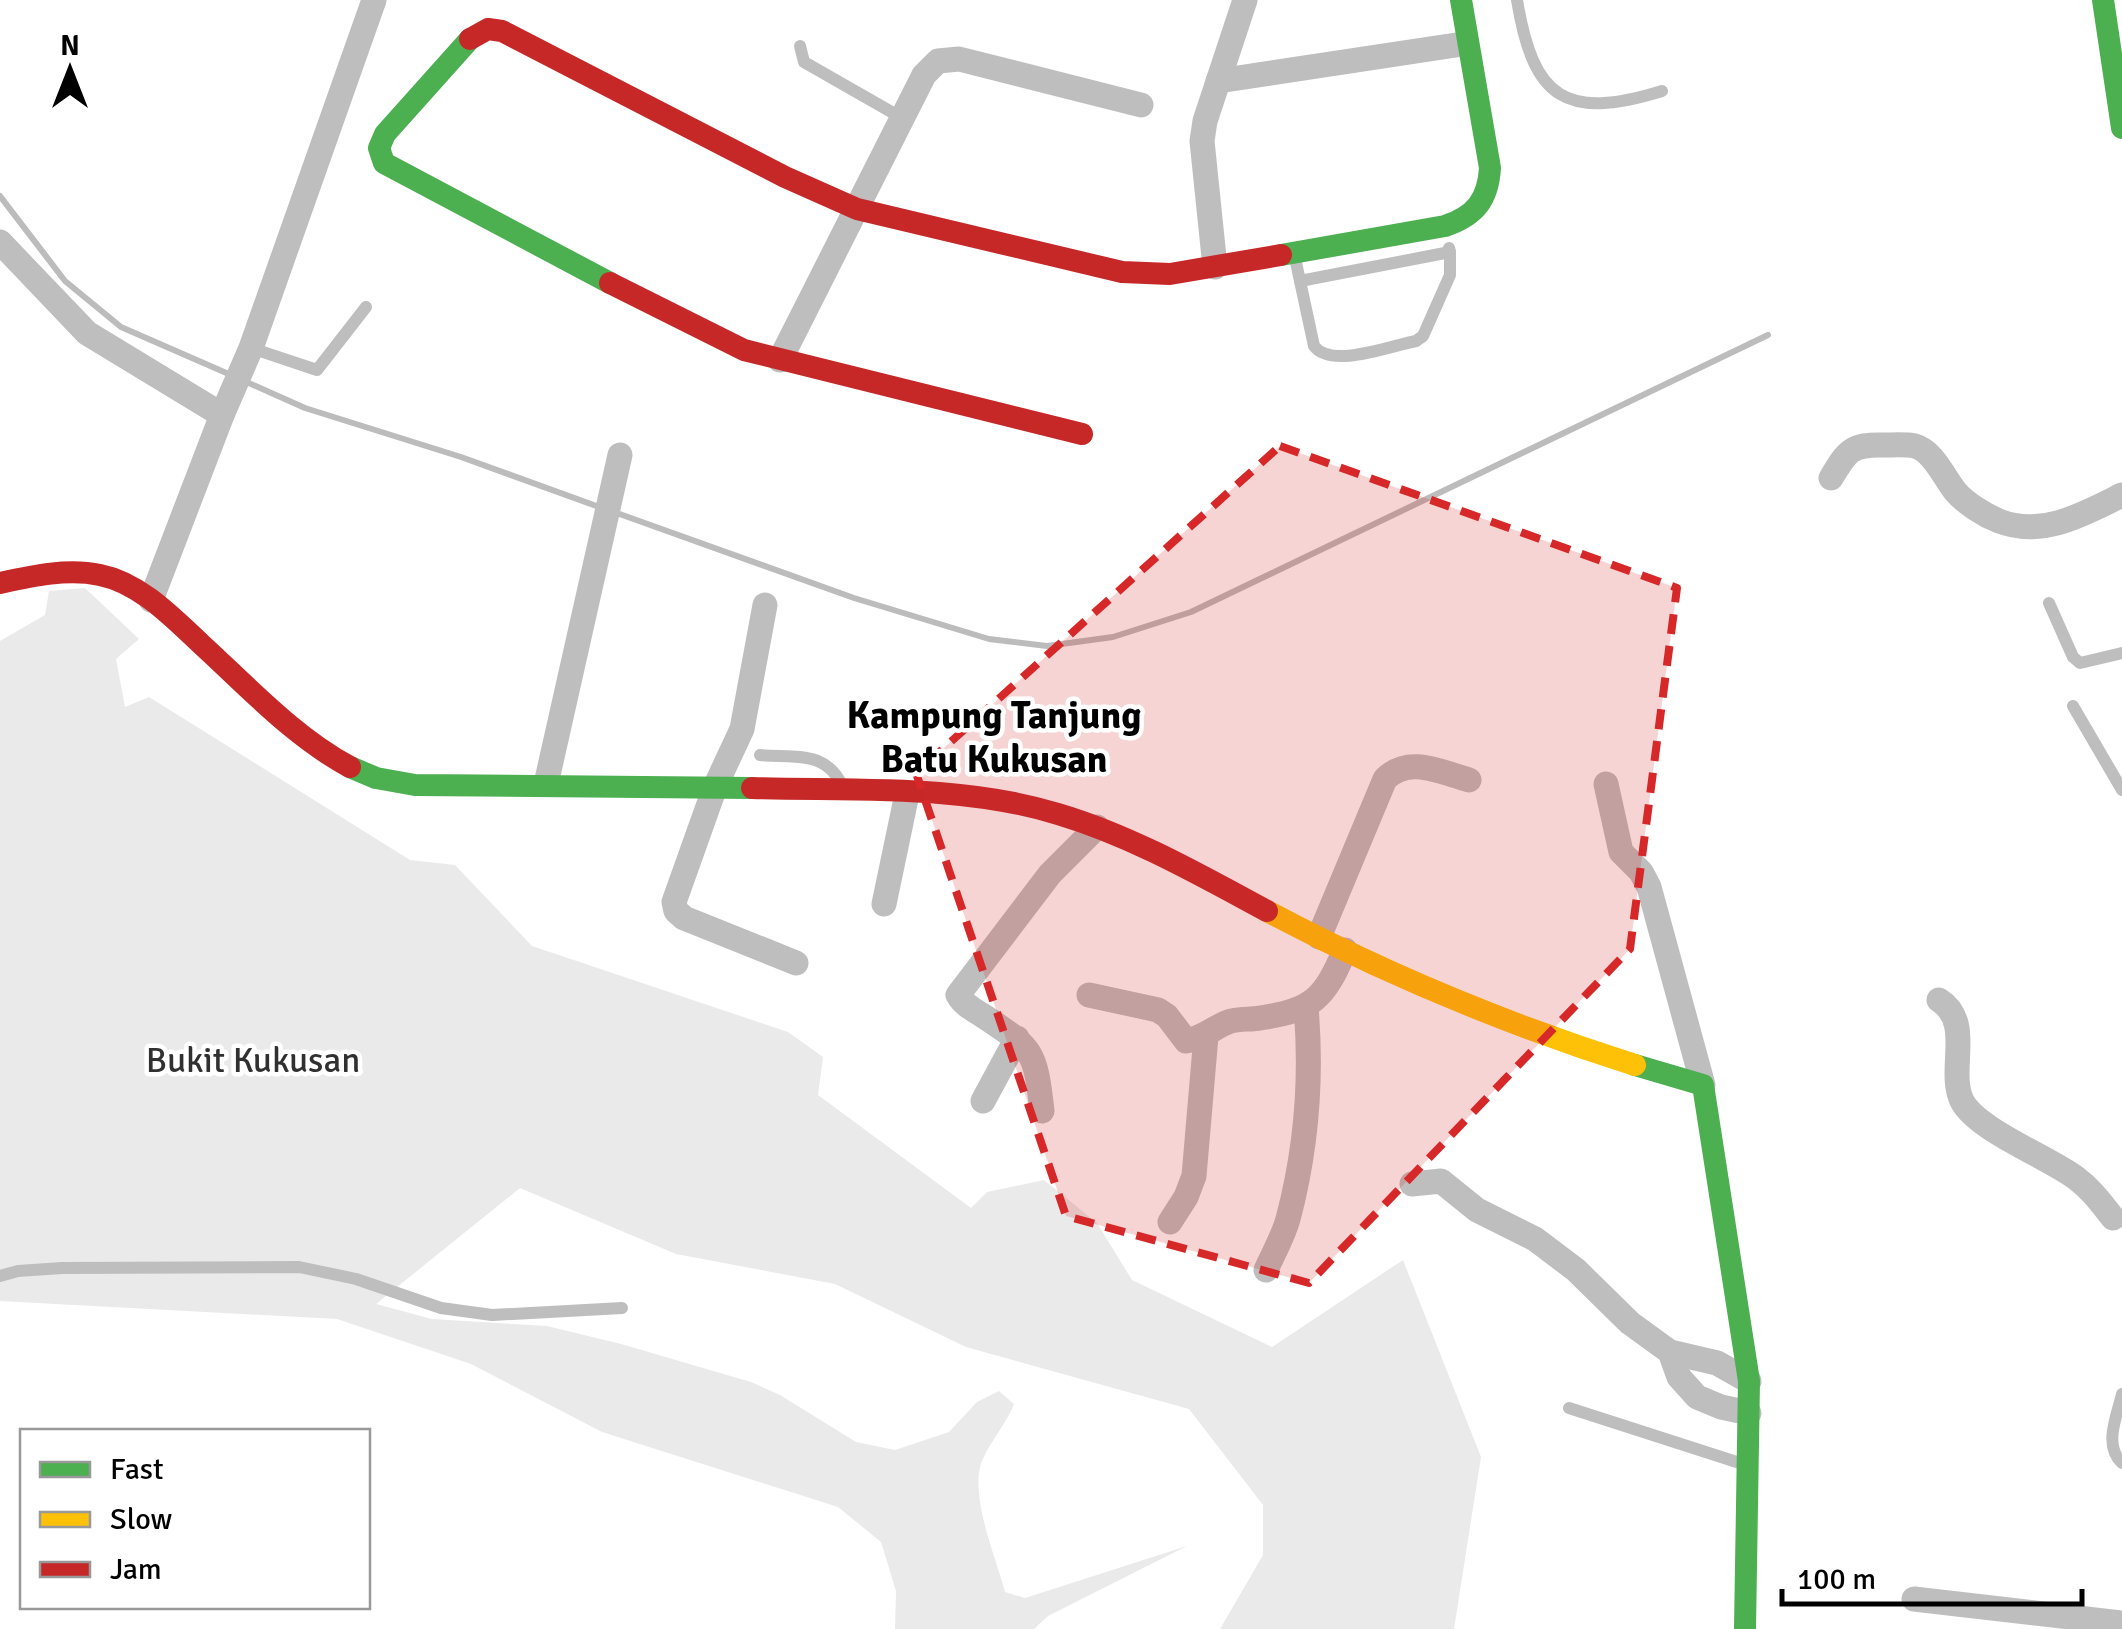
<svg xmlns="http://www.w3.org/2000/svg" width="2122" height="1629" font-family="Signika,sans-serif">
<rect width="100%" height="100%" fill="#fff"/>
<path fill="#eaeaea" d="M 85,588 L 139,639 L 116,659 L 125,707 L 149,697 L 410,860 L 455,865 L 532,946 L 788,1032 L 823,1057 L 818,1095 L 971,1208 L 987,1192 L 1044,1180 L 1097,1223 L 1132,1280 L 1272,1347 L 1403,1260 L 1481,1457 L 1454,1629 L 1220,1629 L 1263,1555 L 1263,1505 L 1189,1409 L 966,1347 L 835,1284 L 676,1254 L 520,1188 L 376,1304 L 432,1319 L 547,1326 L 621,1344 L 751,1382 L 780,1395 L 856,1442 L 895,1450 L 949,1432 L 977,1402 L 999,1391 L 1014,1404 C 1006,1425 985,1448 980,1467 C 972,1502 996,1558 1005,1592 L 1025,1598 L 1187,1546 L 1048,1616 L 1034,1629 L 895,1629 L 896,1591 L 881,1542 L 838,1507 L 602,1432 L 471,1364 L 337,1319 L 0,1301 L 0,641 L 45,615 L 49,591 Z"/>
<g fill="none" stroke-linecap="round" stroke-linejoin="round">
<g stroke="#bcbcbc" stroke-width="6">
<polyline points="0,196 65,281 121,327 231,375"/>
<polyline points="242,380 305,408 461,457 602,508"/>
<polyline points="614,512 854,598 989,639 1047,646 1113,637 1191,612 1768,335"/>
</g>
<g stroke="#bebebe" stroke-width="12">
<path d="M 1517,0 C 1533,98 1565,121 1662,91"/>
<polyline points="800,46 804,62 902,118"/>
<polyline points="1294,253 1300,281 1450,252 1449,248"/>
<path d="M 1300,281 L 1314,346 C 1331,369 1390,346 1416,341 L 1423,336 L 1450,275 L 1450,252"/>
<polyline points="251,348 317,370 366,307"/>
<polyline points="2049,603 2073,657 2080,663 2122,653"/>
<polyline points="2073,706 2122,790"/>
<path d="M 760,755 C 798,758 827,750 844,789"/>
<polyline points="0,1276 18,1271 62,1268 299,1267 356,1279 441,1308 492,1315 622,1308"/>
<path d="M 2122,1394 C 2117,1416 2103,1445 2122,1463"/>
<polyline points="1569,1408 1746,1465"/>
</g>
<g stroke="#bebebe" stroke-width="25">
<polyline points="1218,81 1456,45"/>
<polyline points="0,242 87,333 222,415"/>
<polyline points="1215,267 1202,141 1205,121 1245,0"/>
<polyline points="780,360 924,75 938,61 959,59 1141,105"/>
<path d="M 1831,478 C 1847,451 1851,444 1884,445 C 1893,445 1906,444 1915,446 C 1933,451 1944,477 1955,491 C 1965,503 1984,515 1999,521 C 2042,538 2084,514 2122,495"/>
<polyline points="151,600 222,415 251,348 374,0"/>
<polyline points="765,605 742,729 715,787 674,902 676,911 684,918 796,963"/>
<polyline points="546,784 620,455"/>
<polyline points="1606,784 1621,852 1641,872 1649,887 1703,1085"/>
<polyline points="884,904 907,794"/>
<path d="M 1319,937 L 1385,779 C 1409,755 1440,772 1469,780"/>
<path d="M 1089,995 L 1158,1010 L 1167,1016 L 1186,1041 C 1203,1038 1213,1028 1228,1022 C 1238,1018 1250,1020 1260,1018 C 1313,1010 1324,999 1345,950"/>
<path d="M 1939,1000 C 1974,1022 1947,1070 1962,1101 C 1977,1130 2048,1157 2076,1178 C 2091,1189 2101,1203 2113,1218"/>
<polyline points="983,1101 1017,1038"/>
<path d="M 1042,1111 C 1035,1049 1033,1049 982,1015 C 972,1009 963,1004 958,995 L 1050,874 L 1097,827"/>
<polyline points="1412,1184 1441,1181 1477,1210 1535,1239 1576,1270 1630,1323 1670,1352 1679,1377 1697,1397 1721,1407 1749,1413"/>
<polyline points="1170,1222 1186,1197 1194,1176 1206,1036"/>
<path d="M 1266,1270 C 1273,1254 1283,1237 1288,1219 C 1306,1151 1312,1077 1306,1007"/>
<polyline points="1670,1352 1717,1363 1749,1381"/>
<polyline points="1914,1599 2122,1623"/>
</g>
<g stroke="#4caf50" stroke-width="22">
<polyline points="2103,0 2122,128"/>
<polyline points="470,39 385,134 379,148 384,163 610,283"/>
<path d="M 1281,255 L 1445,226 C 1475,216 1488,200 1490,168 L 1461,0"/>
<polyline points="350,767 376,778 415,785 752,788"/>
<polyline points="1635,1065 1703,1085 1749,1381 1745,1629"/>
</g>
<path stroke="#ffc107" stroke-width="22" d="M 1267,911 C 1385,974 1509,1025 1635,1065"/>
<g stroke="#c62828" stroke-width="22">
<polyline points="470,39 488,29 502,31 785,177 857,209 1122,272 1170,274 1281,255"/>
<polyline points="610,283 744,350 1082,434"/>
<path d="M 0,583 C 32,576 67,568 100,575 C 140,583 172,617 201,644 C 248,687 294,737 350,767"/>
<path d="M 752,788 C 852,791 961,784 1058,814 C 1132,836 1200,875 1267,911"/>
</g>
</g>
<path fill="#d62828" fill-opacity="0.2" stroke="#d62828" stroke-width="8" stroke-dasharray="20 12" stroke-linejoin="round" d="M 1280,446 L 1677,588 L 1630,949 L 1309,1283 L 1066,1216 L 916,773 Z"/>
<g text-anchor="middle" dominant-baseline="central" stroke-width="9" stroke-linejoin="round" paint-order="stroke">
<g font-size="35" fill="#303030" stroke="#fff">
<text x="253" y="1060">Bukit Kukusan</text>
</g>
<g font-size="38" font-weight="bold" fill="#000" stroke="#fff">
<text x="994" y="715">Kampung Tanjung<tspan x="994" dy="44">Batu Kukusan</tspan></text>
</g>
</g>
<rect x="20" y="1429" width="350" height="180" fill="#ffffff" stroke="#999999" stroke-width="2.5"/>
<rect x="40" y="1462" width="50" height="15" fill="#4caf50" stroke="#999999" stroke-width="2.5"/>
<text x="110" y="1479" font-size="30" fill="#000000">Fast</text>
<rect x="40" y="1512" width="50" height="15" fill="#ffc107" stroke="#999999" stroke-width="2.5"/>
<text x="110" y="1529" font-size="30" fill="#000000">Slow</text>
<rect x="40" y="1562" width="50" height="15" fill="#c62828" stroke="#999999" stroke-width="2.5"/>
<text x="110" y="1579" font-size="30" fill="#000000">Jam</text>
<g transform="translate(70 70)" stroke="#ffffff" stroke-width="8" paint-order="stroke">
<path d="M0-8L18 38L0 25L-18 38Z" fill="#000000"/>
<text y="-15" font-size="28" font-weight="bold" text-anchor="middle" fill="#000000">N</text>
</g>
<path d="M1782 1589v15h300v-15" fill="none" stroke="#000000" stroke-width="5"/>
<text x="1797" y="1589" font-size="30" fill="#000000" stroke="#ffffff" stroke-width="8" paint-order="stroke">100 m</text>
</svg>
